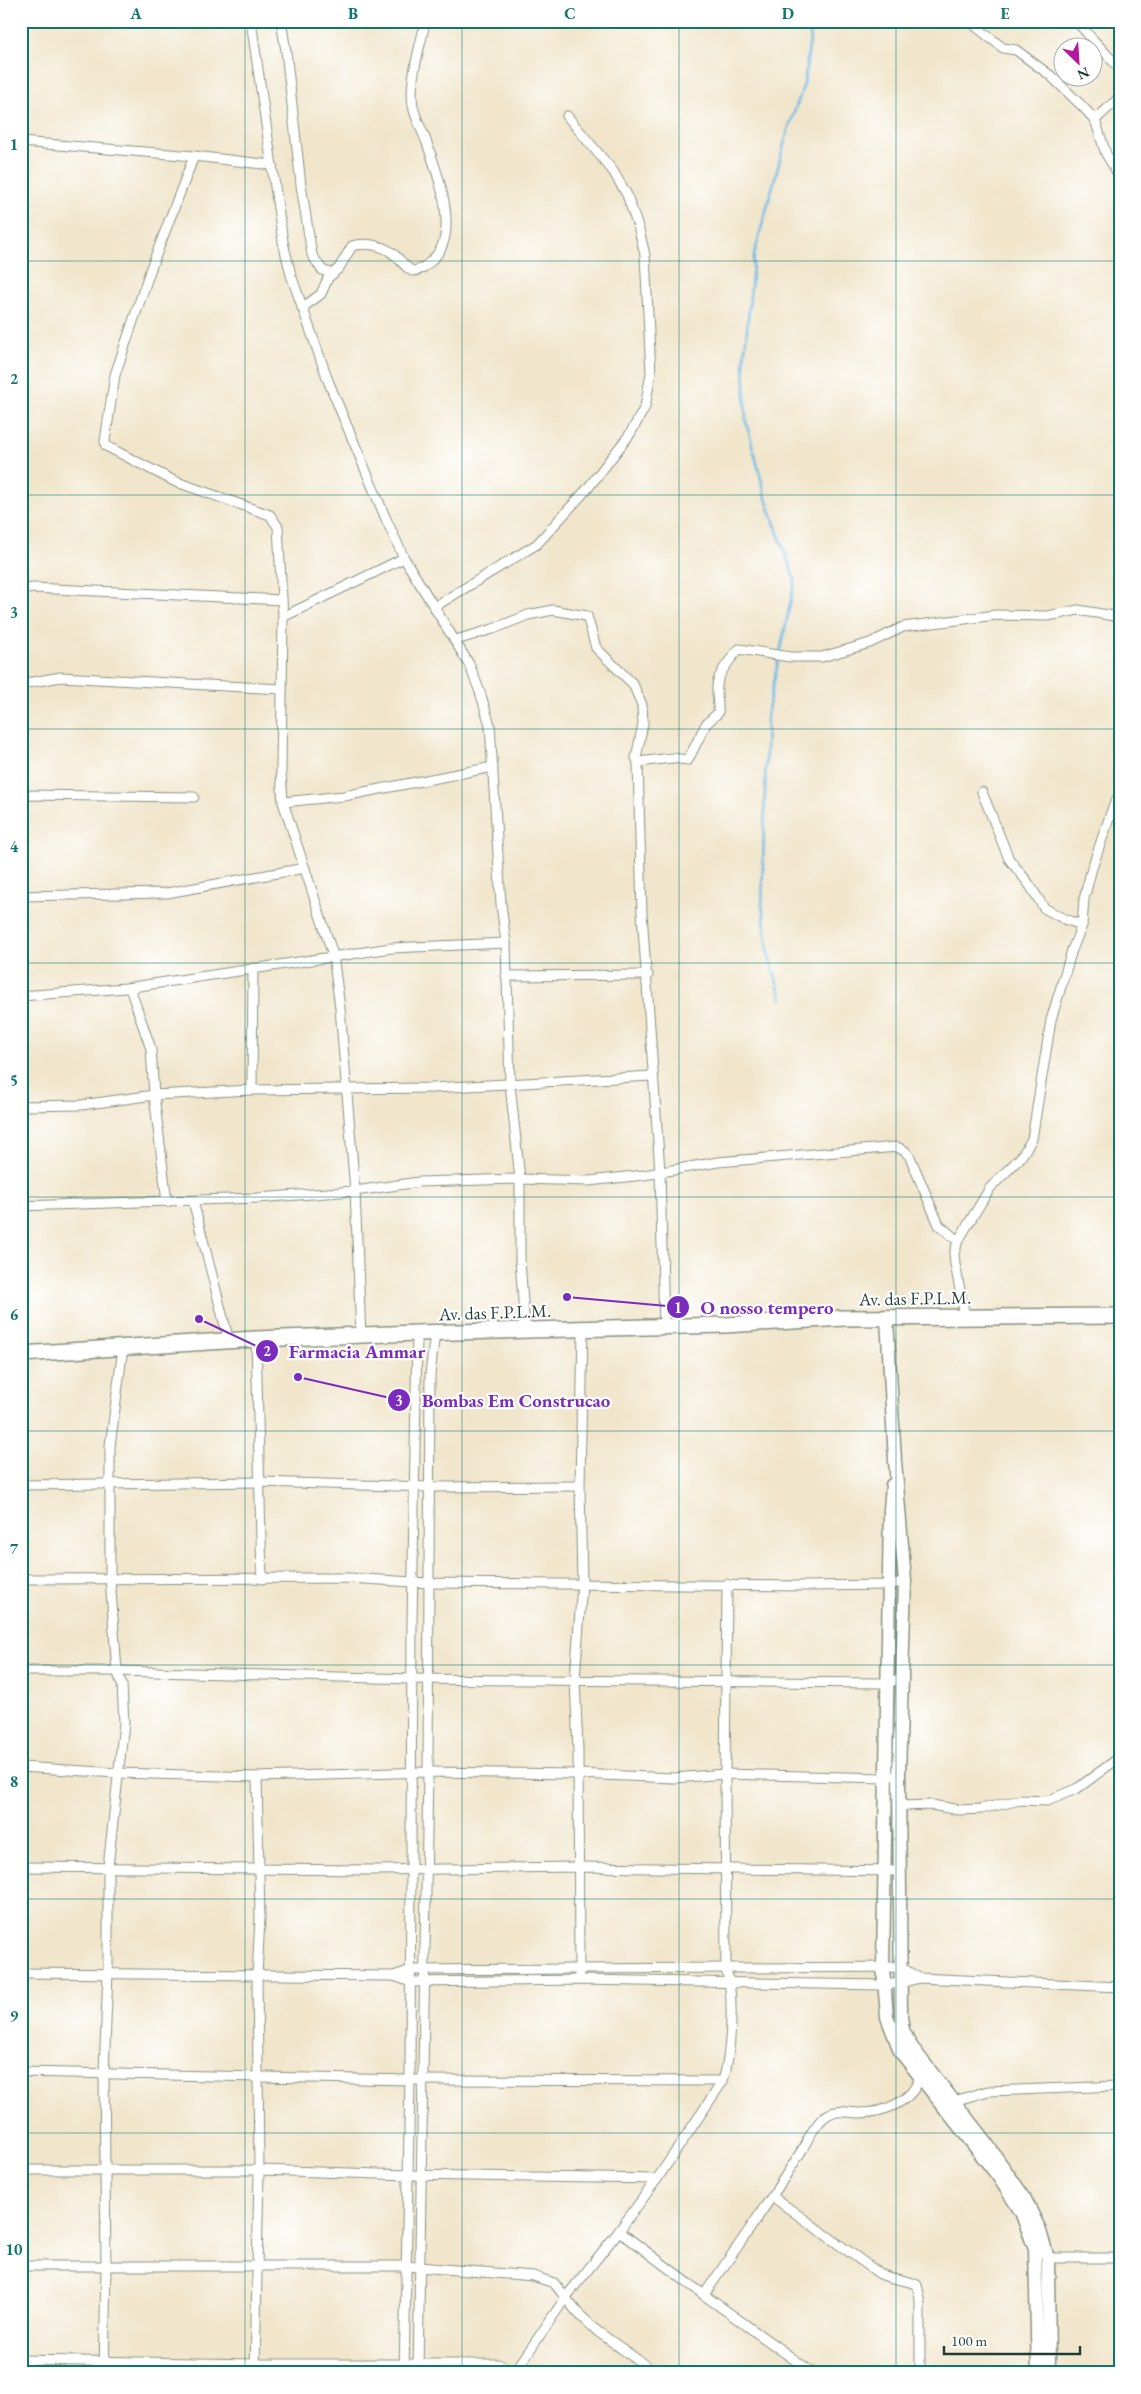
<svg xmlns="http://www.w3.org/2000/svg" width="1141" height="2394" font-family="'EB Garamond',serif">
<rect width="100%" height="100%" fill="#fff"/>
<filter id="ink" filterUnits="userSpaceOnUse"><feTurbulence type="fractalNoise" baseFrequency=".02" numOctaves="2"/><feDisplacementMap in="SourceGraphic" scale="10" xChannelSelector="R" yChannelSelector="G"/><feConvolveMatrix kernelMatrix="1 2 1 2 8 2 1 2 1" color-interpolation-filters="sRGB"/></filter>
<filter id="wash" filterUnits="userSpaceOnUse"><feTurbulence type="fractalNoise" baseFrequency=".0096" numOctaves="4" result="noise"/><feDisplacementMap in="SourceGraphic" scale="20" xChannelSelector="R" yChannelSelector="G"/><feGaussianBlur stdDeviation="1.12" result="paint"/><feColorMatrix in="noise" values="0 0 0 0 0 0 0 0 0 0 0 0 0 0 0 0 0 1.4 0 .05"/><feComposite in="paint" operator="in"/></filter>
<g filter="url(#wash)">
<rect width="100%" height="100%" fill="#f1e6cc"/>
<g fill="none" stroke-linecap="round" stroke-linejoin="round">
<polyline stroke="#6db9e7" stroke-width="2.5" points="782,999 769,956 762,904 767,715 795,580 767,502 746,421 744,361 754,255 788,130 804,84 811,31 816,21"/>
</g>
</g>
<g filter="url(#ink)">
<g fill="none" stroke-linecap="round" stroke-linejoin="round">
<defs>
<g id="street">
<polyline points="251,21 283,242 291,275 329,383 386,519 404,558 469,664 480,692 490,725 501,904 506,943 510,1084 520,1179 520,1260 525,1329"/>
<polyline points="281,21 286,51 301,185 312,255 322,270 333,274"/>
<polyline points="969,21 1003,48 1016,50 1051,76 1083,107 1095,120 1106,154 1120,177"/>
<polyline points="1076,21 1120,69"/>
<polyline points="1095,120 1120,97"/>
<polyline points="21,142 194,156 272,165"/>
<polyline points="194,156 151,268 115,375 105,441 106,446 174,481 270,515 278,527 283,617 281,773 283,802 333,955 340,1008 355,1191 361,1336"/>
<path d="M 302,308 L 321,294 L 328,278 L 339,268 L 352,246 C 363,242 381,245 391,252 C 399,257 403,266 412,271 C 422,271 428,264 434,258 C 461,231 436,169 425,138 C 421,128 415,117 413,106 C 409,80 419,52 424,27 L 423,21"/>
<polyline points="21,590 33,588 282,600"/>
<polyline points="434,607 537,544 588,488 630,434 645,407 651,373 645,255 639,230 627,195 613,171 567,116"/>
<polyline points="283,617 404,558"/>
<polyline points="456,640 493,629 528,615 553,610 587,616 596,648 633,684 642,705 643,724 636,758 638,762 642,913 660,1171 664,1327"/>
<polyline points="21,684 61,677 282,689"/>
<path d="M 638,762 L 672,758 L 688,760 L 706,724 L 718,713 C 719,704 716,695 717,686 C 717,675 732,657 739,649 L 790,657 L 822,657 L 870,643 L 903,627 L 996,615 L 1048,616 L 1078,610 L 1120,617"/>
<polyline points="982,792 1009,859 1029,884 1044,908 1064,919 1082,925"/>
<polyline points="21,795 194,797"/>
<polyline points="283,802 344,796 493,767"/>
<polyline points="21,896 167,893 305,868"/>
<polyline points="506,976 648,975"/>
<polyline points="130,988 151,1049 154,1095 167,1202"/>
<polyline points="21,996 126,988 391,948 506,943"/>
<polyline points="252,1090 253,968"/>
<polyline points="21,1106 81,1105 154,1095 252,1090 431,1088 652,1076"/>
<polyline points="193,1201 229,1341"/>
<polyline points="21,1206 257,1198 355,1191 419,1182 520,1179 589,1181 644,1175 718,1162 897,1147 905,1151 910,1157 939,1225 958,1241"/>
<polyline points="965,1316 955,1264 954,1254 958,1241 990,1188 1021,1157 1032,1139 1051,1020 1072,950 1082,925 1084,899 1092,868 1113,807 1120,794"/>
<polyline points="256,1339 262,1579"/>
<polyline points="21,1485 259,1482 430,1487 580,1486"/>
<polyline points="21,1579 349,1578 428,1583 805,1586 890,1585 905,1581"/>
<polyline points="21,1671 117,1671 412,1679 886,1683 903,1678"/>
<polyline points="21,1767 117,1773 257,1777 428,1772 577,1774 674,1778 725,1774 884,1778 891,1776"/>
<polyline points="899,1806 932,1805 959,1810 981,1809 1020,1800 1047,1801 1078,1788 1120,1757"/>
<polyline points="21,1867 376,1870 577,1867 899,1871"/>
<polyline points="21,1973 394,1976 411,1982 579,1980 884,1985 901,1983 919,1978 1120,1987"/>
<polyline points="394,1976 411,1970 900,1967 919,1978"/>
<polyline points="579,1980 578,1751 575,1679 582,1583 580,1486 583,1328"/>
<polyline points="21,2072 410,2080 723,2081"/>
<polyline points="954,2101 988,2091 1120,2086"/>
<polyline points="21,2170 259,2170 409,2175 657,2179"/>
<path d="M 773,2197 L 880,2274 C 893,2280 905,2279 917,2285 L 920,2298 L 920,2373"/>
<polyline points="619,2231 704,2295 813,2373"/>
<polyline points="1048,2258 1120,2258"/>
<polyline points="21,2266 406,2266 533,2276 554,2283 577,2312 597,2331 656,2373"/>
<path d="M 704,2295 C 737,2247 771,2200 802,2150 C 808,2139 817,2120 829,2114 C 838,2109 849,2113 859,2113 C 884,2113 912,2102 920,2077"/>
<polyline points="21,2360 255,2364 498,2364 520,2373"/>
<polyline points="104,2373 106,2266 104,2072 108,1972 108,1867 124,1723 122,1684 117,1671 110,1578 110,1446 123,1348"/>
<polyline points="255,2373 259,2170 257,1975 260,1918 257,1777"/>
<polyline points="404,2373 410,2080 412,1624 417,1333"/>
<polyline points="418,2373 428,1772 430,1375 435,1332"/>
<path d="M 514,2373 L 566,2297 L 619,2231 L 657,2179 L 723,2081 C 731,2054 735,1995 726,1970 L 725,1774 L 727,1584"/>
</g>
<g id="secondary">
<polyline points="887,1318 895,1461 905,1581 899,1774 901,2017 903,2030 911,2046 987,2144 1024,2197 1039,2228 1048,2258 1049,2373"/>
<polyline points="892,1485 890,1509 883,1968 887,2017 900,2051 998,2176 1021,2212 1035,2249 1038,2373"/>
</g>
<polyline id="primary" points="21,1354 256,1339 417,1333 725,1325 844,1318 1120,1316"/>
</defs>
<use href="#street" stroke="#889280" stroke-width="11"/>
<use href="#secondary" stroke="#889280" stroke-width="15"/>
<use href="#primary" stroke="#889280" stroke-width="18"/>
<use href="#street" stroke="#fff" stroke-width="9"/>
<use href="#secondary" stroke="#fff" stroke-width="12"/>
<use href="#primary" stroke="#fff" stroke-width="15"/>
</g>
</g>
<path fill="none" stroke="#0f766e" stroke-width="1" stroke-opacity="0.55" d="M 245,21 L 245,2373M 462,21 L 462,2373M 679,21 L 679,2373M 896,21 L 896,2373M 21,261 L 1120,261M 21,495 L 1120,495M 21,729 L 1120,729M 21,963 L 1120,963M 21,1197 L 1120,1197M 21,1431 L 1120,1431M 21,1665 L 1120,1665M 21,1899 L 1120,1899M 21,2133 L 1120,2133"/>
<g text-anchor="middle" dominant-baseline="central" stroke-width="4.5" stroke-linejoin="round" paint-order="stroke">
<g font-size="18" fill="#1f3d34" stroke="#fff">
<text transform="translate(915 1298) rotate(-1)">Av. das F.P.L.M.</text>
<text transform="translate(495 1312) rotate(-2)">Av. das F.P.L.M.</text>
</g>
</g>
<path fill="none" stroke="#7b2cbf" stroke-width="2" d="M567 1297L678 1307M199 1319L267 1351M298 1377L399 1400"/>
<g fill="#7b2cbf" stroke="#fff" stroke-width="2">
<circle cx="567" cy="1297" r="5"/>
<circle cx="199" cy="1319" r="5"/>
<circle cx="298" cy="1377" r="5"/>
<circle cx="678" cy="1307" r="12"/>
<circle cx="267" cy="1351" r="12"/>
<circle cx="399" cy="1400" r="12"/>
</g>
<g font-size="15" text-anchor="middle" font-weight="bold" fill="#fff">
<text x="678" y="1313">1</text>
<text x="267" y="1356">2</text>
<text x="399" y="1406">3</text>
</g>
<g font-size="19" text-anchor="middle" font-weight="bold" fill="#7b2cbf" stroke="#fff" stroke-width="4.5" stroke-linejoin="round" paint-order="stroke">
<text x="767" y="1314">O nosso tempero</text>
<text x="357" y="1358">Farmacia Ammar</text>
<text x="516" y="1407">Bombas Em Construcao</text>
</g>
<rect width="1141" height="2394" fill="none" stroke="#fff" stroke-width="55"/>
<g transform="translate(1078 62) rotate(155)"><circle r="24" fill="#ffffff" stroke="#a5b1ae"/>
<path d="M0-4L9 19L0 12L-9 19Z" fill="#b5179e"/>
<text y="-8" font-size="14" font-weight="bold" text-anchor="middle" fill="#1f3d34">N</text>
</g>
<path d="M944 2346v8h136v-8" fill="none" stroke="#1f3d34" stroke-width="2.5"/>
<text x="951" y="2346" font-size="15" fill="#1f3d34" stroke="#ffffff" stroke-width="4" paint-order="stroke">100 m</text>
<rect x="28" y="28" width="1086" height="2338" fill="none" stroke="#0f766e" stroke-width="2"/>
<g font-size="16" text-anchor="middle" font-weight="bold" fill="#0f766e">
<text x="136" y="19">A</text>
<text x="353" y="19">B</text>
<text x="570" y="19">C</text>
<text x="788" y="19">D</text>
<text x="1005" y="19">E</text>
<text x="14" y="150">1</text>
<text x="14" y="384">2</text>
<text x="14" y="618">3</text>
<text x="14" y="852">4</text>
<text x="14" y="1086">5</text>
<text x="14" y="1320">6</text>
<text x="14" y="1554">7</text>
<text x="14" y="1787">8</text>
<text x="14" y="2021">9</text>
<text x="14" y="2255">10</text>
</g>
</svg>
